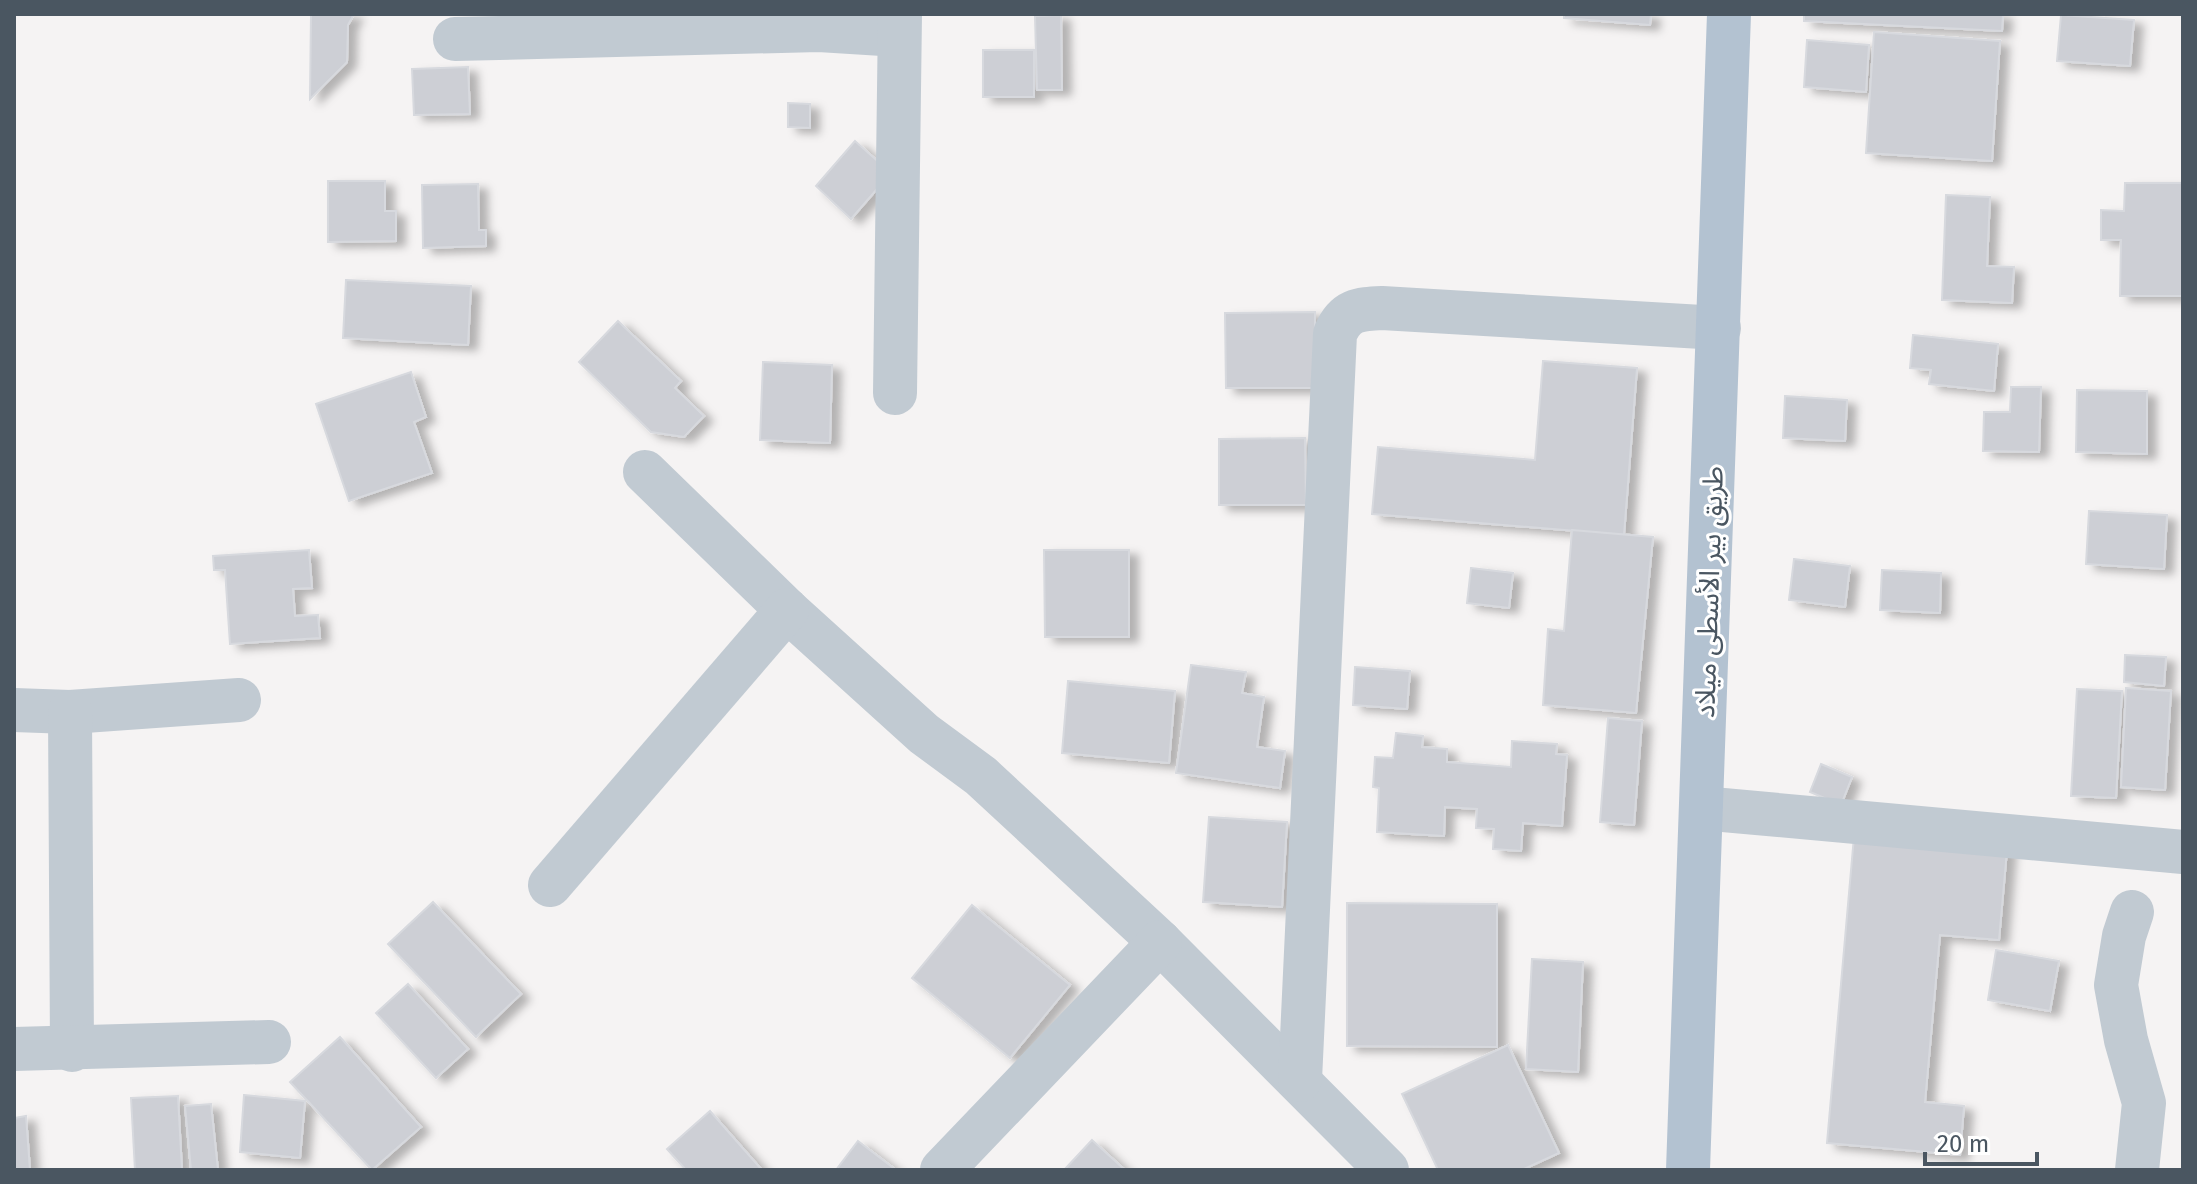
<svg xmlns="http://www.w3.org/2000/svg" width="2197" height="1184" font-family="'Fira Sans','Noto Sans Arabic',sans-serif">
<defs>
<filter id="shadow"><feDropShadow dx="9" dy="5" stdDeviation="4" flood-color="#0004"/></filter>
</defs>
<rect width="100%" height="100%" fill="#f5f3f3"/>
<g fill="#cdcfd5" stroke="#d7d9de" stroke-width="2" filter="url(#shadow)">
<polygon points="311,14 354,14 348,25 347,62 310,99"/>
<polygon points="1564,14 1651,14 1650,25 1564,18"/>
<polygon points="1804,14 2003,14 2002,31 1804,21"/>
<polygon points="1061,15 1062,90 1037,90 1035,16"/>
<polygon points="2061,15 2134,20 2130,66 2057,61"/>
<polygon points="1874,32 2000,41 1992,161 1866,153"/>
<polygon points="1807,40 1869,45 1866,92 1804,87"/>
<rect x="983" y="50" width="51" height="47"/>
<polygon points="468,67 470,114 414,115 412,69"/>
<polygon points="788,103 810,104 810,128 788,127"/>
<polygon points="855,141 891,173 851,219 816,186"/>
<polygon points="328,181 385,181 385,211 396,211 396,241 328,242"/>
<polygon points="2125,183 2183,183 2183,296 2120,296 2121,240 2101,240 2101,210 2124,211"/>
<polygon points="478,184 479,230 486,230 486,246 423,248 422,185"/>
<polygon points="1946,195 1990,197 1987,266 2014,267 2012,303 1942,300"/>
<polygon points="346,280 471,286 468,345 343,338"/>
<polygon points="1315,312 1315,388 1226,388 1225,313"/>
<polygon points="618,321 681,381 675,388 704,416 684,437 651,432 579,362"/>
<polygon points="1913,335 1998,344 1994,391 1929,384 1931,370 1910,368"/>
<polygon points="1543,361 1637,368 1624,535 1372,514 1378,447 1535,460"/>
<polygon points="763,362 832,365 830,443 760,440"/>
<polygon points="411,372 426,417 414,422 432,473 349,501 316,404"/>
<polygon points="2011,387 2041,387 2039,452 1983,451 1984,412 2010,412"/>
<polygon points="2077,390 2147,391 2147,454 2076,452"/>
<polygon points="1785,396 1847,400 1845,441 1783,438"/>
<polygon points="1305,438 1306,505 1219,505 1219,439"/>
<polygon points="2089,511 2167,515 2164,569 2086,564"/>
<polygon points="1572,530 1653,537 1636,713 1543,705 1548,629 1564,631"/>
<polygon points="309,550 312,588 293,589 295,616 318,615 320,638 230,644 225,570 214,570 213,556"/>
<polygon points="1044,550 1129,550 1129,637 1045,637"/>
<polygon points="1794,559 1850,566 1845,607 1789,600"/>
<polygon points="1471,568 1513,573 1509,608 1467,603"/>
<polygon points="1882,570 1941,573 1940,613 1880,610"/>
<polygon points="2125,655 2166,657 2164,686 2124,682"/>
<polygon points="1191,665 1246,672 1242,693 1264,697 1257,747 1285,751 1280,788 1176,773"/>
<polygon points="1355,667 1410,671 1407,709 1353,705"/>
<polygon points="1068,681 1175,691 1169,763 1062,753"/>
<polygon points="2126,688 2171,691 2165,790 2121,787"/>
<polygon points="2077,689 2122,691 2116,798 2071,796"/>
<polygon points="1608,718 1642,721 1634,825 1600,822"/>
<polygon points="1396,733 1423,736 1422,747 1447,749 1447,762 1511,767 1512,741 1557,744 1556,754 1567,755 1562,826 1523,823 1521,851 1493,849 1494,829 1476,828 1477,809 1445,807 1444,836 1377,832 1379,788 1373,787 1375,757 1393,758"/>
<polygon points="1821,764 1852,777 1841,805 1810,792"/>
<polygon points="1209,817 1287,822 1282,907 1203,902"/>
<polygon points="1855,825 2008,839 1999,940 1940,935 1925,1102 1964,1106 1960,1155 1827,1143"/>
<polygon points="433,902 521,994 476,1037 388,944"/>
<polygon points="1347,903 1497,904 1497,1047 1347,1046"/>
<polygon points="972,905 1070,985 1010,1058 912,978"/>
<polygon points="1996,950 2059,961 2050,1011 1988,1000"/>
<polygon points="1532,959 1583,962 1578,1072 1526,1069"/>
<polygon points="408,984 468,1049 436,1078 376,1013"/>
<polygon points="340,1037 421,1127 372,1170 290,1082"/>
<polygon points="1508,1045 1559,1153 1522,1170 1438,1170 1402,1094"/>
<polygon points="244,1095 305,1101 300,1158 240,1152"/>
<polygon points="178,1096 182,1170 135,1170 131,1098"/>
<polygon points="211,1104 218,1170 191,1170 185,1106"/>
<polygon points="710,1111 762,1170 686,1170 667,1149"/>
<polygon points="26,1116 30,1170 14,1170 14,1118"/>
<polygon points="1092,1140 1125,1170 1064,1170"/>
<polygon points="858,1141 896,1170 836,1170"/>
</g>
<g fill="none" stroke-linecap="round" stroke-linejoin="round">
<g stroke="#c1cad2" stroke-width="44">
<polyline points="455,39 819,30 899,35"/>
<polyline points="895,393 900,14"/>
<polyline points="645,472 787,610 924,734 981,776 1160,942 1387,1170"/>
<polyline points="14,710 70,712 239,700"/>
<polyline points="70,712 72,1050"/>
<polyline points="1701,808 2183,852"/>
<polyline points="550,885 787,610"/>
<polyline points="2132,912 2124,936 2116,985 2126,1040 2144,1103 2137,1170"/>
<polyline points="14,1049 269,1042"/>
<path d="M 1300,1080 L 1335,334 C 1345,310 1358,309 1382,308 L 1719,328"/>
<polyline points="942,1170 1160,942"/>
</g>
<polyline stroke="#b3c2d1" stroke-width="44" points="1688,1170 1729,14"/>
</g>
<g text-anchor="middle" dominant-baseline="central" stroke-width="6" stroke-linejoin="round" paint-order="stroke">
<g font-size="28" fill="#4a5661" stroke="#fff">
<text transform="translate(1709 592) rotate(-88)">طريق بير الأسطى ميلاد</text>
</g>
</g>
<rect width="2197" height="1184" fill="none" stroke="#4a5661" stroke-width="32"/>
<path d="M1925 1152v12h112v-12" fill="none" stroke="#4a5661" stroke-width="4"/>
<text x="1937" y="1152" font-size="24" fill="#4a5661" stroke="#ffffff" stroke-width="6" paint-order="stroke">20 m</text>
</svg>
